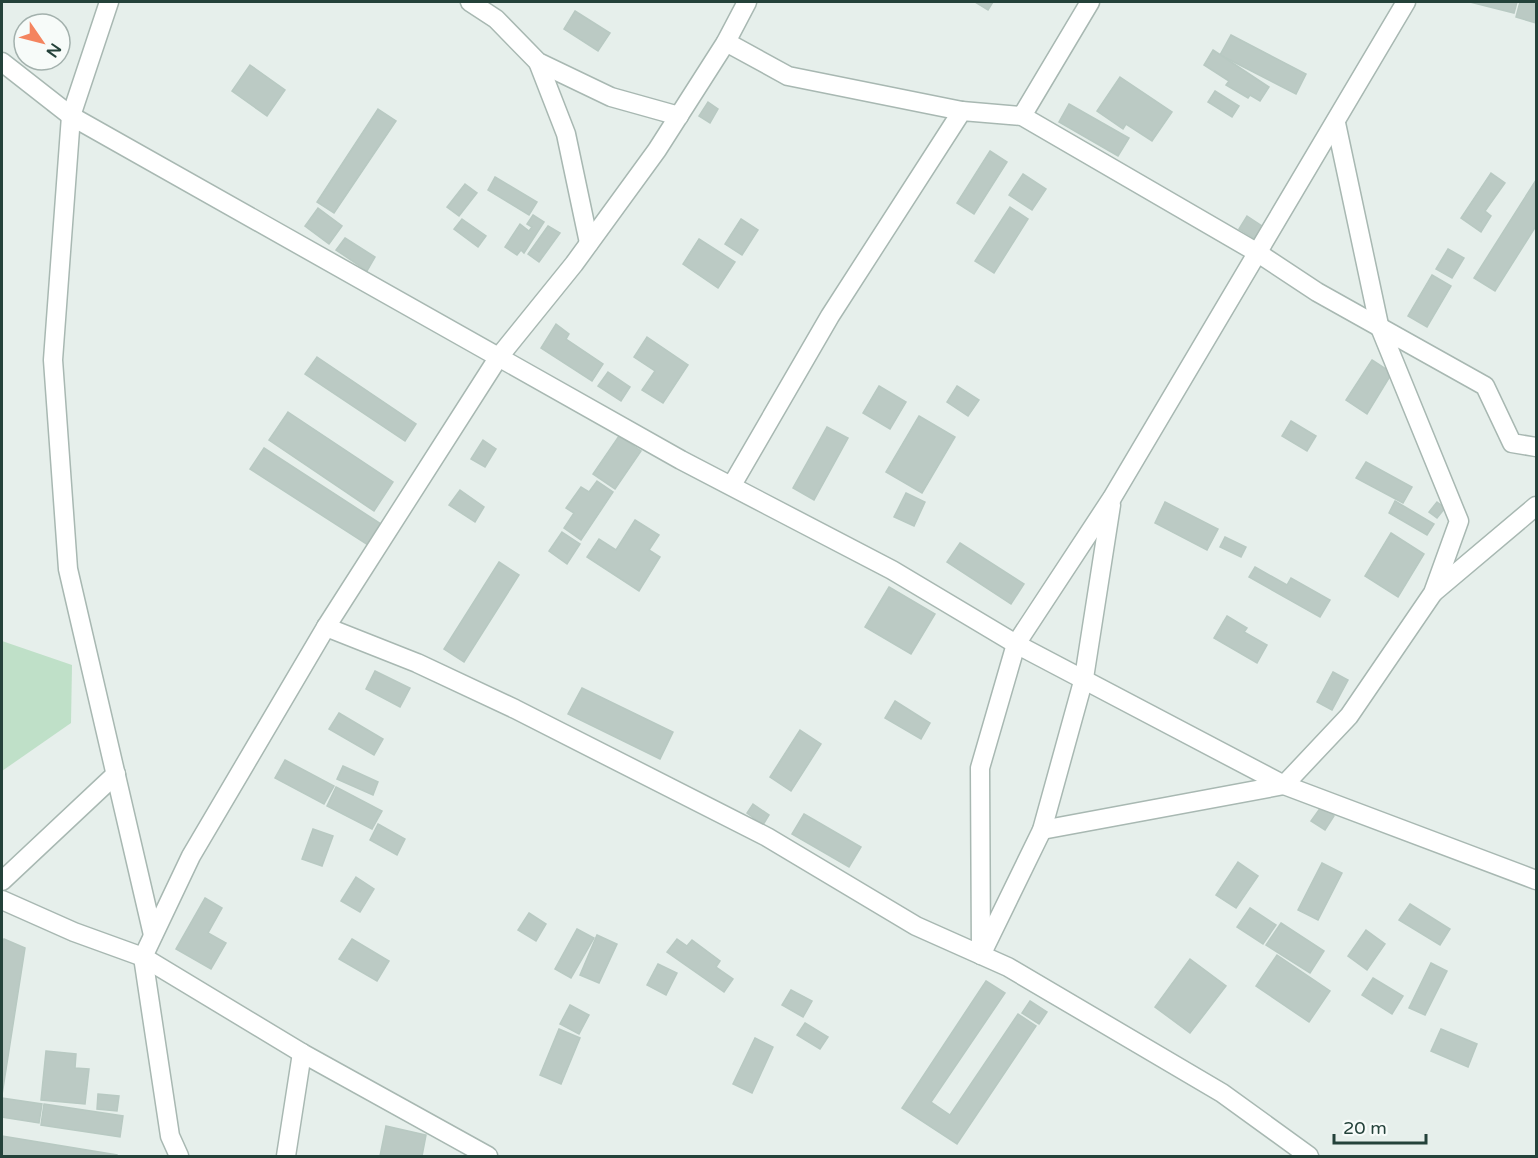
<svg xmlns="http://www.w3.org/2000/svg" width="1538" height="1158" font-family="'Varela Round',sans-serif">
<rect width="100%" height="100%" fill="#e6efeb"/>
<polygon fill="#bfe0c8" points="2,641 72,665 71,723 2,771"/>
<g fill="#bbcac4" stroke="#b8c9c2" stroke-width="1.5">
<polygon points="975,2 993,2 988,10"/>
<polygon points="1470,2 1517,2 1514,13"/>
<polygon points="1520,2 1536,2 1536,23 1516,17"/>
<polygon points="575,11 610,33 598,51 564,29"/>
<polygon points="1231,35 1306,74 1296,94 1220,55"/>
<polygon points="1213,50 1269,87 1260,101 1250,95 1248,98 1226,85 1229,81 1204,65"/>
<polygon points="250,65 285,90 267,116 232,91"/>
<polygon points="1120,77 1172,112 1152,141 1126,124 1123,129 1097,111"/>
<polygon points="1215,91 1239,106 1232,117 1208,102"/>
<polygon points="708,102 718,109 710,123 699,116"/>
<polygon points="1069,104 1129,138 1118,156 1059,122"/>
<polygon points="378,109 396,121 334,213 317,202"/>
<polygon points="990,151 1007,162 974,214 957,203"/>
<polygon points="1491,173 1505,183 1485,211 1491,216 1481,232 1461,218"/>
<polygon points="1023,174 1046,189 1032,210 1009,195"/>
<polygon points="495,177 537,202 529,215 488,190"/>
<polygon points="1536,180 1536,226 1495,291 1474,278"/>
<polygon points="465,184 477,193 459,216 447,207"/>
<polygon points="1010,207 1028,219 994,273 975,261"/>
<polygon points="318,208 342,226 329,244 305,226"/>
<polygon points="533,215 544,222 524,253 521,250 517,255 505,247 520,224 529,231 532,227 527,224"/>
<polygon points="1247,216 1265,228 1257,240 1239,229"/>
<polygon points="462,219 486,236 478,247 454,229"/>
<polygon points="741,219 758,230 742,255 725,244"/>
<polygon points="548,226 560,233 539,262 528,254"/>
<polygon points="345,238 375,257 367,271 336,250"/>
<polygon points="699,239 735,262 718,288 683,264"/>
<polygon points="1448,249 1464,258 1452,278 1436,269"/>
<polygon points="1432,275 1451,286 1427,327 1408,316"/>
<polygon points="556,324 569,334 566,339 603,364 592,381 541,348"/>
<polygon points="647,337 688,365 663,403 642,390 655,371 634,357"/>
<polygon points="317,357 416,424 405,441 305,374"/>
<polygon points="1372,360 1392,373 1367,414 1346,400"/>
<polygon points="608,372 630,387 621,401 598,386"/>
<polygon points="879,386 906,402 890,429 863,413"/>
<polygon points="957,386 979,400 968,416 947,402"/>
<polygon points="288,412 393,482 374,511 269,440"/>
<polygon points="919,416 955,437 922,493 886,472"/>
<polygon points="1291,421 1316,436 1307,451 1282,436"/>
<polygon points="827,427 848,438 814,500 793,488"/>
<polygon points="619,436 641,451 615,489 593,474"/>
<polygon points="483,440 496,449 485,467 471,459"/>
<polygon points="264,448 381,524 368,545 250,469"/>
<polygon points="1366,462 1412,487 1403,503 1356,478"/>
<polygon points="597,481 613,492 581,540 564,528 574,513 566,508 581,487 589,492"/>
<polygon points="460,490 484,507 475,522 449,505"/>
<polygon points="906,493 925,502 914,526 894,517"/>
<polygon points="1395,501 1434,524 1427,535 1389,513"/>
<polygon points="1165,502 1218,529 1207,550 1155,523"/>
<polygon points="1437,502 1445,508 1437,518 1429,512"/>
<polygon points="635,520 659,535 649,550 660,557 639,591 587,557 599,539 616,550"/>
<polygon points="562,532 580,544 567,564 549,551"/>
<polygon points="1391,533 1424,554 1398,597 1365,576"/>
<polygon points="1225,537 1246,547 1241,557 1220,547"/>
<polygon points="960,543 1024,584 1011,604 947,562"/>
<polygon points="499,562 519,575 464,662 444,649"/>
<polygon points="1255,567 1287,585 1291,578 1330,600 1320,617 1249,577"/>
<polygon points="889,587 935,614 911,654 865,627"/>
<polygon points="1227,616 1247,628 1244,632 1267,645 1257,663 1214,638"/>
<polygon points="375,671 410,688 400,707 366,689"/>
<polygon points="1333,672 1348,680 1332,710 1317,702"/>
<polygon points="582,688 673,732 660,759 568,714"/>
<polygon points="895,701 930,723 921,739 885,718"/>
<polygon points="339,713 383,739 374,755 329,729"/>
<polygon points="800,730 821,744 791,791 770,777"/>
<polygon points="285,760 334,786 324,804 275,778"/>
<polygon points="343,766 378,782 373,795 337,779"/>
<polygon points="336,787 382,811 372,829 327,806"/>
<polygon points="753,804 769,815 763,825 747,813"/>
<polygon points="1321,807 1334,816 1325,830 1311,821"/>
<polygon points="804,814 861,847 849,867 792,834"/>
<polygon points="378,824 405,839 397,855 370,840"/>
<polygon points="313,829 333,836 322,866 302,859"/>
<polygon points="1238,862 1258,876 1236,908 1216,895"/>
<polygon points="1322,863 1342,873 1318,920 1298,910"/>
<polygon points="356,877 374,889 360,912 341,901"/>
<polygon points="205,898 222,908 208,933 226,943 211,969 176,949"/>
<polygon points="1410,904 1450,929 1440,945 1399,920"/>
<polygon points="1250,908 1276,925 1263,944 1237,927"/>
<polygon points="529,913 546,924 536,941 518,930"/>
<polygon points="1281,923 1324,951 1310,973 1266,945"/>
<polygon points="577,929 594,938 571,978 555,969"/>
<polygon points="1366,930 1385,944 1367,970 1348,956"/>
<polygon points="597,935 617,944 599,983 580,975"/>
<polygon points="4,939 25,948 2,1095 2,943"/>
<polygon points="352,939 389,961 377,981 339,959"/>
<polygon points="677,939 687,946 692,940 720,961 716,967 733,979 724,992 667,952"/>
<polygon points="1277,955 1330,991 1309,1022 1256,986"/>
<polygon points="1190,959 1226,986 1190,1033 1155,1007"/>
<polygon points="1431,963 1447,971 1425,1015 1409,1008"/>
<polygon points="658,964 677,973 666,995 647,985"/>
<polygon points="1373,978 1403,996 1392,1014 1362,995"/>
<polygon points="986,981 1005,993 931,1102 950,1115 1018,1014 1036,1026 957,1144 902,1108"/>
<polygon points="791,990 812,1001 803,1017 782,1005"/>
<polygon points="1030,1001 1047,1012 1039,1024 1022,1013"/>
<polygon points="570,1005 589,1015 579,1034 560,1024"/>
<polygon points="805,1023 828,1037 820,1049 797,1035"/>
<polygon points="559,1029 580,1038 561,1084 540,1075"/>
<polygon points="1441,1029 1477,1044 1468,1067 1431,1051"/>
<polygon points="755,1038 773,1047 752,1093 733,1084"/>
<polygon points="46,1051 76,1054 75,1068 89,1069 85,1104 41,1100"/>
<polygon points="98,1094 119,1096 117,1111 97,1109"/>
<polygon points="2,1098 42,1104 39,1123 2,1117"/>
<polygon points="44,1104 123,1116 120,1137 41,1125"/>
<polygon points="386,1126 426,1135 422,1156 380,1156"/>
<polygon points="2,1136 117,1155 117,1156 2,1156"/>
</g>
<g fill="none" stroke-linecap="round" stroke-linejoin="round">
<defs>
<g id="minor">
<polyline points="109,2 71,116 53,360 68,569 153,935"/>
<polyline points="470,2 496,19 538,62 611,97 679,116"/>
<polyline points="726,42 788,76 962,111"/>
<polyline points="2,62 71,116 681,460 892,570 1016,644 1284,785 1536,880"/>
<polyline points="538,62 566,134 589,243"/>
<polyline points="1022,116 1090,2"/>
<polyline points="732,485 830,316 962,111 1022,116 1258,253 1317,292 1485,386 1512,443 1536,447"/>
<polyline points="1434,592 1536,506"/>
<polyline points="326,627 417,663 515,709 767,837 916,926 1008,967 1222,1093 1309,1156"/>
<polyline points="1042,830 1284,785 1349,716 1433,593 1459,521 1379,325 1336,123"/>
<polyline points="2,881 116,774"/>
<polyline points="2,900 74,932 143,957 302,1053 488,1156"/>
<polyline points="983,951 1042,830 1084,678 1111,505"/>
<polyline points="981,955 980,768 1016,644 1112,498 1406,2"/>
<polyline points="179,1156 170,1136 143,957 191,856 326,627 498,358 574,264 657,150 726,42 747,2"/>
<polyline points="286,1156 302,1053"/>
</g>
</defs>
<use href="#minor" stroke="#a8b8b2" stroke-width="21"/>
<use href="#minor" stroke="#fff" stroke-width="18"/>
</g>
<rect width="1538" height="1158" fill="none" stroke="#24423a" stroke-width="6"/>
<g transform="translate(42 42) rotate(125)"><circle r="28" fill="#f7fbf9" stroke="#a3b1ad" stroke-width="1.5"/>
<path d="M0-4.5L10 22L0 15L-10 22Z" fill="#f4845f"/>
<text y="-9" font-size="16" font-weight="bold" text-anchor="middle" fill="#24423a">N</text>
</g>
<path d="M1334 1134v9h92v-9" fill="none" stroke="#24423a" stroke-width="3"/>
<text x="1343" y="1134" font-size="18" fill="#24423a" stroke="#f7fbf9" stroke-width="4.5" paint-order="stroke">20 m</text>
</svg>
